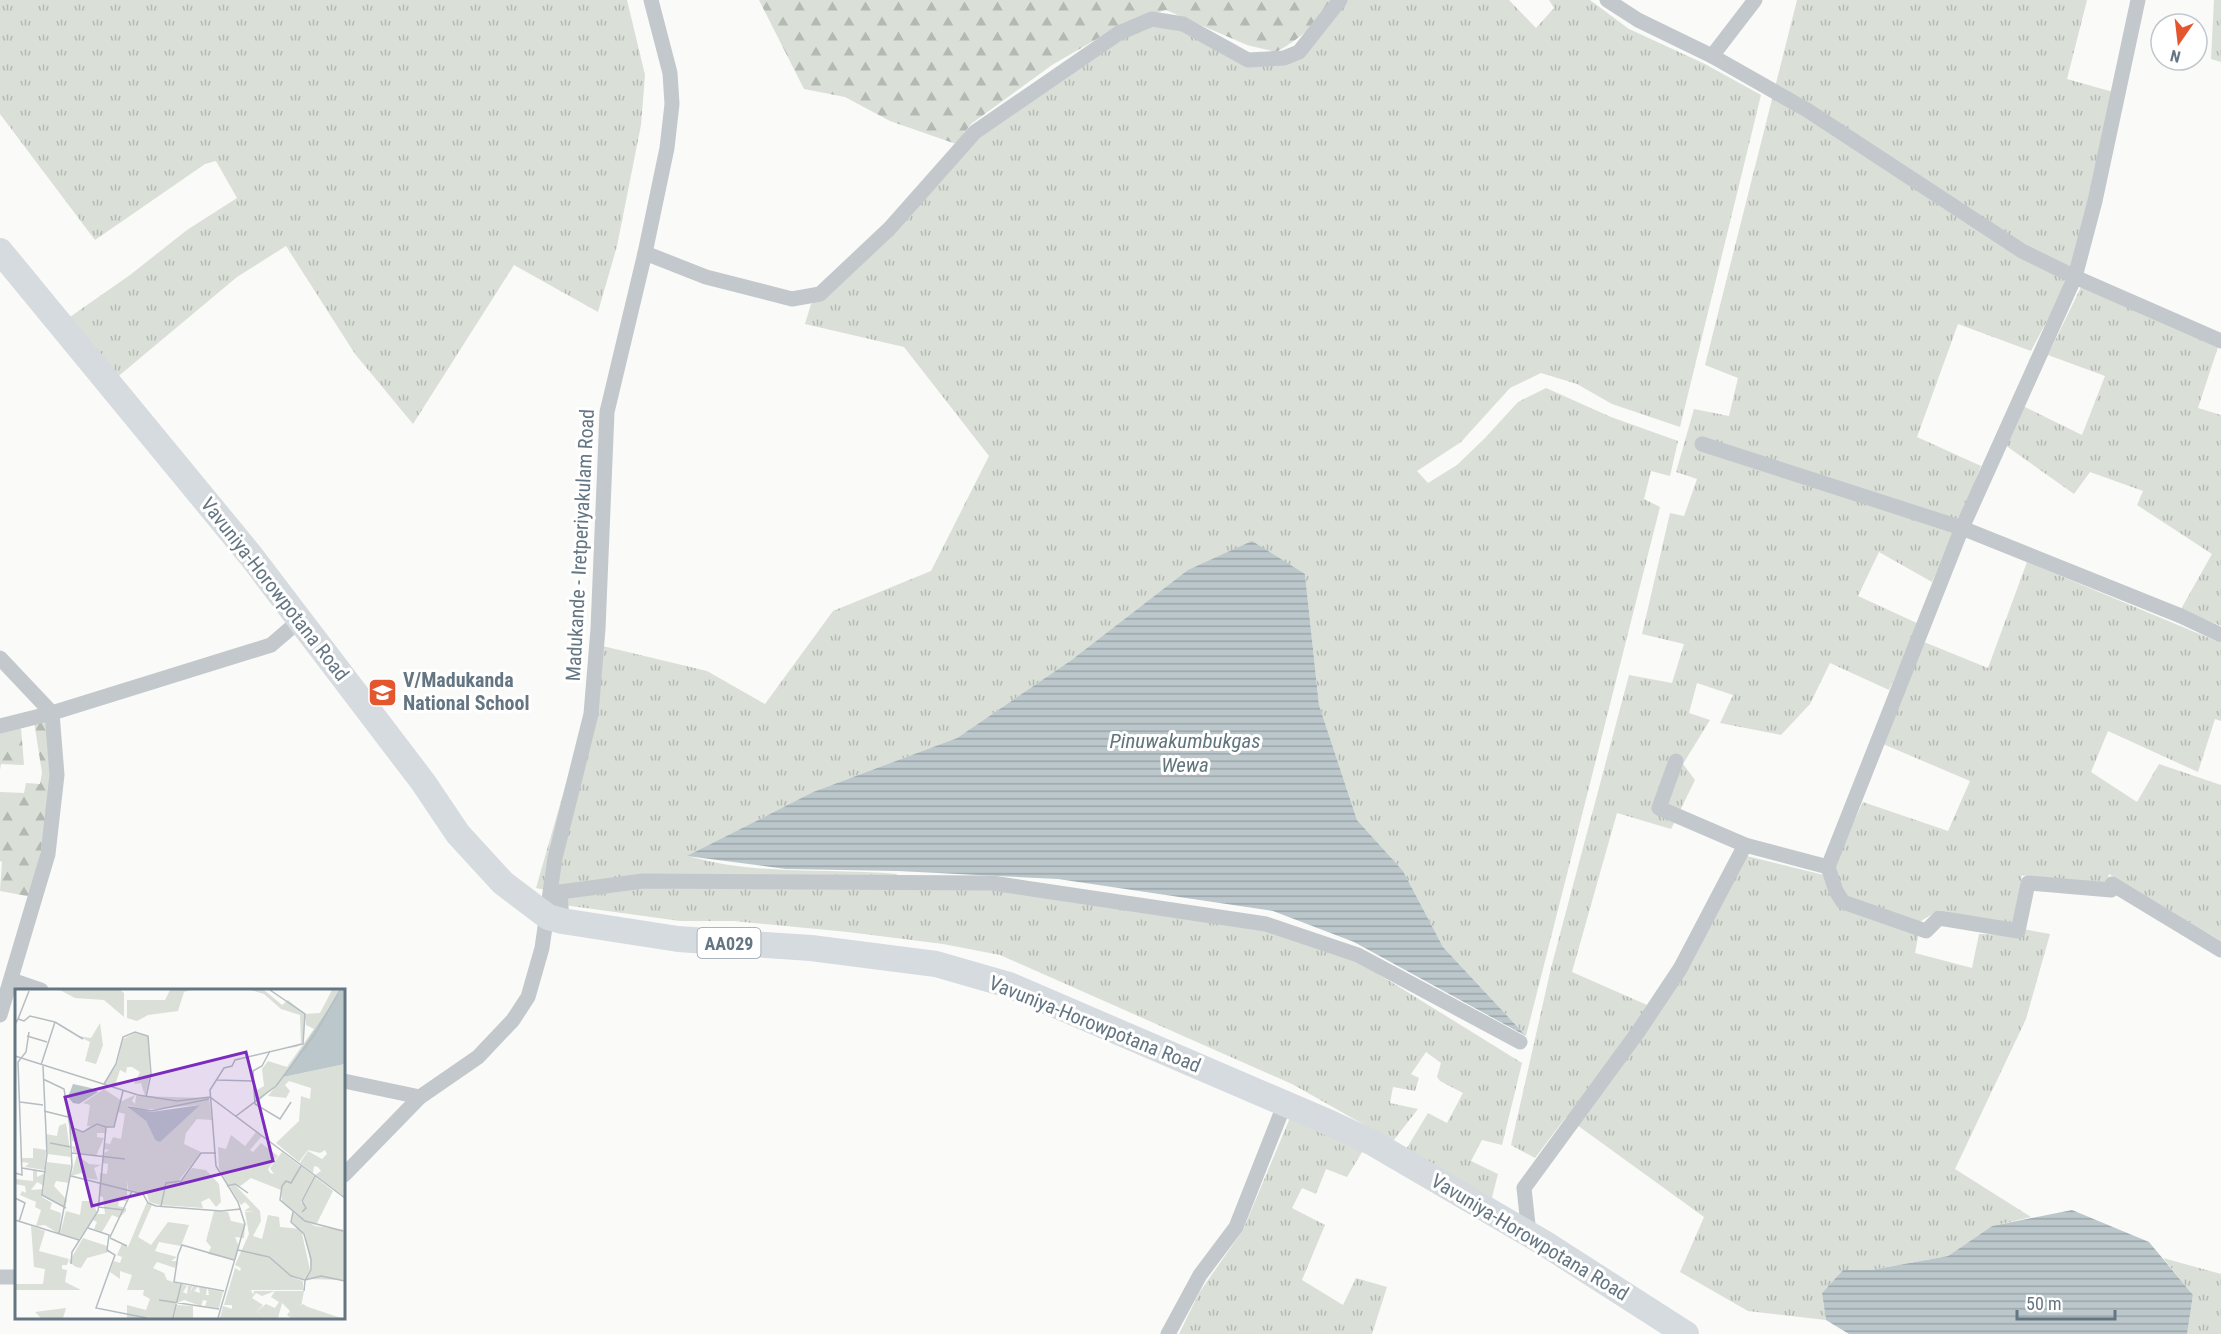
<svg xmlns="http://www.w3.org/2000/svg" width="2221" height="1334" font-family="'Roboto Condensed',sans-serif">
<defs>
<pattern id="grass-tufts" width="24" height="20" patternUnits="userSpaceOnUse" patternTransform="scale(1.5)"><rect width="24" height="20" fill="#dadfd7"/><path d="M3 7l-1-3M5 7V3M7 7l1-3M15 17l-1-3M17 17v-4M19 17l1-3" fill="none" stroke="#b4b9b4"/></pattern>
<pattern id="forest-firs" width="22" height="20" patternUnits="userSpaceOnUse" patternTransform="scale(1.5)"><rect width="22" height="20" fill="#dadfd7"/><path d="M5 1l3.5 6h-7zM16 11l3.5 6h-7z" fill="#b4b9b4"/></pattern>
<pattern id="water-rules" width="6" height="5" patternUnits="userSpaceOnUse" patternTransform="scale(1.5)"><rect width="6" height="5" fill="#bbc7cb"/><path d="M0 2.5h6" fill="none" stroke="#9ca6aa"/></pattern>
</defs>
<rect width="100%" height="100%" fill="#fafaf8"/>
<g fill="url(#grass-tufts)">
<polygon points="0,0 627,0 645,75 641,125 617,246 598,312 514,265 413,424 355,354 286,246 237,277 115,379 67,319 130,275 187,230 237,198 216,161 205,164 95,240 0,114"/>
<path d="M 1347,0 L 1509,0 L 1536,28 L 1554,8 L 1549,0 L 1590,0 L 1629,29 L 1705,64 L 1761,95 L 1680,427 L 1612,404 L 1577,384 L 1541,373 L 1510,388 L 1461,442 L 1417,471 L 1428,483 L 1457,465 L 1485,438 L 1518,402 L 1546,388 L 1611,417 L 1678,441 L 1670,476 L 1651,471 L 1644,499 L 1660,507 L 1526,1036 L 1443,947 L 1403,871 L 1357,820 L 1319,705 L 1305,574 L 1073,659 L 957,738 L 813,792 L 688,856 C 757,876 828,868 898,874 L 885,880 L 680,879 L 555,892 L 536,888 L 584,721 L 590,643 L 707,671 L 765,704 L 833,611 L 931,571 L 989,456 L 904,347 L 805,324 L 811,304 L 858,267 L 977,134 L 1124,35 L 1152,25 L 1177,26 L 1232,57 L 1302,56 Z"/>
<polygon points="1797,0 2087,0 2067,79 2113,92 2072,269 2067,283 2031,351 1958,324 1917,437 1981,466 1960,521 1932,582 1879,552 1858,596 1919,624 1889,690 1830,663 1810,704 1781,735 1720,723 1733,695 1697,683 1689,713 1710,720 1683,764 1695,780 1671,829 1617,813 1572,972 1647,1005 1676,961 1735,853 1828,876 1863,802 1948,831 1970,781 1883,744 1924,642 1988,668 2027,562 2221,643 2221,721 2215,719 2198,772 2108,731 2091,772 2137,802 2159,764 2221,785 2221,941 2109,874 2106,886 2022,875 2012,925 1939,910 1921,921 1915,953 1972,968 1979,934 2021,935 2023,929 2050,934 2026,1019 1955,1169 2031,1217 1992,1226 1948,1256 1871,1270 1843,1270 1822,1293 1826,1320 1748,1311 1680,1272 1704,1217 1566,1117 1535,1158 1511,1145 1551,968 1629,675 1672,683 1684,644 1642,634 1670,513 1684,516 1697,479 1676,472 1694,409 1729,416 1738,378 1705,365"/>
<polygon points="2214,0 2221,0 2221,62 2211,59"/>
<polygon points="2082,285 2219,344 2198,408 2221,415 2221,626 2181,609 2212,554 2137,505 2143,491 2090,472 2074,494 2005,445 2023,406 2082,435 2105,376 2048,355"/>
<polygon points="643,886 991,887 1264,930 1354,959 1522,1063 1502,1145 1482,1140 1471,1161 1498,1174 1490,1205 1405,1151 1428,1113 1447,1123 1463,1093 1440,1081 1437,1077 1441,1063 1426,1052 1411,1074 1419,1078 1415,1091 1393,1087 1390,1103 1418,1109 1393,1141 1292,1084 1000,955 943,944 848,932 734,921 680,921 564,905 564,895"/>
<polygon points="1292,1113 1364,1149 1347,1177 1326,1169 1316,1194 1302,1188 1292,1208 1325,1225 1302,1280 1343,1305 1356,1278 1387,1287 1372,1334 1179,1334 1199,1293 1243,1230"/>
<polygon points="2163,1258 2221,1274 2221,1334 2187,1334 2193,1295"/>
</g>
<g fill="url(#forest-firs)">
<path d="M 759,0 L 1333,0 C 1319,22 1300,39 1276,52 L 1247,45 L 1166,10 L 1126,22 L 1052,65 L 971,124 L 956,144 L 890,121 L 845,97 L 804,89 Z"/>
<polygon points="50,716 53,787 32,897 0,891 2,862 0,861 0,792 24,793 26,783 40,784 42,773 34,721"/>
<polygon points="21,728 24,765 1,764 0,770 0,733"/>
</g>
<g fill="url(#water-rules)">
<polygon points="1252,541 1305,574 1319,705 1357,820 1403,871 1443,947 1526,1036 1354,942 1273,911 1058,879 898,871 786,869 687,856 813,792 957,738 1073,659 1188,570"/>
<polygon points="2072,1210 2149,1242 2193,1295 2187,1334 1849,1334 1826,1320 1822,1293 1843,1270 1871,1270 1948,1256 1992,1226"/>
</g>
<g fill="none" stroke-linecap="round" stroke-linejoin="round">
<g stroke="#c3c8cc" stroke-width="15">
<polyline points="1607,0 1638,20 1712,56 1807,110 2022,251 2075,277 2221,341"/>
<polyline points="1712,56 1755,0"/>
<polyline points="645,253 706,277 792,299 820,294 890,228 975,132 1119,33 1152,19 1183,24 1248,60 1284,58 1299,52 1340,0"/>
<polyline points="1702,444 1962,528 2181,616 2221,635"/>
<polyline points="0,658 52,713 57,775 48,854 0,1015"/>
<polyline points="0,726 52,713 271,645 300,620"/>
<polyline points="1676,761 1659,808 1745,845"/>
<polyline points="1828,867 1836,891 1843,902 1926,931 1939,918 2018,931 2028,883 2111,890 2112,884 2221,950"/>
<polyline points="562,921 560,892 643,881 992,883 1266,924 1358,955 1520,1042"/>
<polyline points="12,980 41,990"/>
<polyline points="344,1081 420,1097"/>
<polyline points="344,1175 420,1097 478,1057 513,1020 528,997 542,948 555,858 591,714 598,629 607,412 645,253 667,148 672,104 670,73 651,0"/>
<polyline points="1529,1234 1524,1188 1638,1032 1680,969 1745,845 1828,867 1962,528 2075,277 2095,201 2138,0"/>
<polyline points="0,1277 16,1277"/>
<polyline points="1168,1334 1200,1275 1236,1227 1285,1103"/>
</g>
<polyline stroke="#d6dbdf" stroke-width="26" points="0,251 251,556 423,782 458,834 503,883 548,917 562,921 678,939 811,948 936,964 1009,985 1330,1123 1373,1143 1544,1243 1686,1334"/>
</g>
<defs>
<symbol id="school-square" viewBox="-11 -11 22 22"><rect x="-9" y="-9" width="18" height="18" rx="4" fill="#e4572e" stroke="#fff"/><path d="M0-5L7-2L0 1L-7-2ZM-4 1L0 2.5L4 1V4Q0 6-4 4Z" fill="#fff"/></symbol>
</defs>
<g fill-rule="evenodd">
<use href="#school-square" x="366" y="676" width="33" height="33"/>
</g>
<g text-anchor="middle" dominant-baseline="central" stroke-width="6" stroke-linejoin="round" paint-order="stroke">
<rect fill="#fff" stroke="#939fa8" stroke-width="1.5" x="697.5" y="928" width="63" height="30" rx="4.5"/>
<g font-size="18" font-weight="bold" fill="#657683">
<text x="729" y="943">AA029</text>
</g>
<g font-size="20" fill="#657683" stroke="#fff">
<text transform="translate(580 545) rotate(-87)">Madukande - Iretperiyakulam Road</text>
<text transform="translate(275 589) rotate(52)">Vavuniya-Horowpotana Road</text>
<text transform="translate(1095 1024) rotate(22)">Vavuniya-Horowpotana Road</text>
<text transform="translate(1530 1237) rotate(31)">Vavuniya-Horowpotana Road</text>
</g>
<g font-size="20" font-weight="bold" fill="#657683" stroke="#fff" text-anchor="start">
<text x="403" y="680">V/Madukanda<tspan x="403" dy="23">National School</tspan></text>
</g>
<g font-size="21" font-style="italic" fill="#60757c" stroke="#fff">
<text x="1185" y="741">Pinuwakumbukgas<tspan x="1185" dy="24">Wewa</tspan></text>
</g>
</g>
<g transform="translate(15 989)">
<rect width="330" height="330" fill="#fafaf8"/>
<path d="M 45,1 L 105,1 L 109,4 L 109,28 L 89,11 L 60,9 ZM 85,34 L 88,56 L 81,75 L 70,72 L 75,53 L 63,47 L 76,49 ZM 120,44 L 133,47 L 135,85 L 130,107 L 126,94 L 119,95 L 125,83 L 117,78 L 112,78 L 111,84 L 105,81 L 100,96 L 89,95 L 102,75 L 108,50 ZM 89,100 L 107,112 L 120,106 L 117,112 L 120,115 L 121,107 L 194,109 L 197,131 L 182,130 L 171,144 L 169,155 L 186,163 L 145,216 L 134,213 L 132,205 L 113,200 L 112,192 L 112,212 L 104,212 L 103,217 L 111,219 L 111,222 L 104,229 L 97,226 L 87,243 L 79,240 L 82,233 L 78,231 L 82,225 L 90,225 L 88,208 L 84,207 L 85,184 L 92,185 L 93,175 L 87,174 L 89,164 L 94,161 L 89,160 L 90,154 L 95,155 L 98,148 L 106,150 L 110,125 L 103,123 L 99,137 L 91,138 L 90,144 L 82,144 L 82,148 L 89,149 L 81,167 L 58,163 L 57,157 L 63,158 L 63,153 L 57,152 L 55,139 L 68,143 L 75,137 L 72,137 L 75,116 L 68,114 ZM 112,116 L 128,121 L 184,116 L 140,151 L 131,132 ZM 51,134 L 56,168 L 33,165 L 31,145 L 42,147 L 44,137 ZM 241,143 L 247,147 L 235,161 L 238,163 L 246,154 L 263,167 L 253,180 L 255,184 L 259,185 L 255,179 L 267,163 L 285,177 L 276,194 L 286,177 L 299,187 L 286,212 L 286,215 L 300,188 L 318,202 L 301,236 L 289,231 L 267,213 L 266,201 L 236,189 L 224,198 L 220,196 L 245,222 L 246,232 L 238,247 L 247,250 L 253,226 L 264,228 L 265,238 L 286,240 L 295,281 L 289,290 L 276,287 L 254,268 L 238,264 L 254,269 L 276,288 L 288,292 L 288,301 L 236,301 L 238,306 L 239,302 L 260,302 L 247,307 L 241,304 L 237,309 L 248,316 L 242,322 L 251,329 L 205,329 L 208,317 L 217,320 L 217,316 L 209,316 L 220,279 L 225,282 L 226,279 L 220,276 L 234,245 L 230,223 L 240,223 L 229,222 L 235,218 L 230,213 L 226,216 L 215,198 L 219,195 L 214,197 L 211,192 L 204,179 L 203,158 L 211,160 L 216,146 L 230,157 ZM 18,159 L 31,161 L 30,181 L 10,178 L 14,174 L 7,173 L 7,169 L 18,169 ZM 62,166 L 74,175 L 86,176 L 79,179 L 83,191 L 70,189 L 70,183 L 56,187 ZM 32,173 L 56,176 L 54,194 L 41,192 L 39,197 L 52,211 L 50,218 L 28,206 ZM 18,181 L 22,182 L 22,188 L 30,184 L 29,197 L 22,193 L 16,201 L 28,200 L 27,208 L 37,214 L 35,220 L 46,224 L 44,245 L 30,236 L 21,237 L 26,221 L 20,218 L 21,213 L 5,206 L 7,202 L 11,204 L 10,197 L 0,195 L 0,190 L 18,192 ZM 67,212 L 77,212 L 82,223 L 64,250 L 45,245 L 51,222 L 65,226 ZM 132,213 L 137,216 L 123,248 L 136,256 L 153,233 L 174,236 L 166,257 L 144,253 L 140,262 L 162,268 L 156,272 L 162,272 L 160,279 L 142,273 L 138,279 L 149,284 L 152,291 L 165,295 L 158,329 L 112,329 L 112,316 L 131,321 L 135,310 L 128,306 L 129,301 L 112,301 L 117,286 L 105,282 L 105,290 L 95,283 L 99,272 L 105,274 L 107,268 L 102,266 L 107,255 L 113,258 ZM 199,222 L 213,223 L 216,232 L 230,235 L 229,249 L 220,248 L 224,258 L 220,271 L 193,265 L 196,258 L 191,252 ZM 278,224 L 300,237 L 330,241 L 330,291 L 291,290 L 297,281 L 290,245 L 277,233 ZM 16,237 L 30,242 L 24,262 L 54,270 L 52,276 L 47,276 L 47,280 L 52,281 L 50,293 L 66,301 L 0,301 L 0,295 L 28,295 L 30,280 L 19,278 ZM 68,249 L 92,257 L 94,263 L 72,269 L 66,279 L 61,278 L 54,273 ZM 166,295 L 172,297 L 168,303 L 172,305 L 173,297 L 177,297 L 175,305 L 178,297 L 183,298 L 179,302 L 185,304 L 184,298 L 192,299 L 191,306 L 194,306 L 193,300 L 208,303 L 204,319 L 190,317 L 192,312 L 188,311 L 186,317 L 169,311 L 162,314 ZM 288,315 L 293,318 L 326,329 L 276,329 L 275,325 ZM 162,316 L 178,317 L 178,329 L 159,329 Z" fill="#dadfd7" fill-rule="evenodd"/>
<path d="M 155,1 L 175,1 L 169,3 L 163,22 L 133,26 L 122,32 L 112,29 L 112,11 L 150,11 ZM 236,1 L 249,1 L 267,16 L 273,11 L 290,25 L 305,24 L 317,1 L 325,1 L 300,44 L 263,94 L 246,110 L 242,113 L 241,107 L 240,114 L 238,99 L 242,101 L 249,97 L 247,80 L 253,72 L 272,78 L 299,40 L 291,36 L 291,27 L 287,55 L 281,58 L 268,59 L 286,54 L 285,26 L 266,20 L 249,5 ZM 330,75 L 330,208 L 300,186 L 306,182 L 303,178 L 299,177 L 298,184 L 285,174 L 293,162 L 307,170 L 312,165 L 310,161 L 305,164 L 293,161 L 284,173 L 261,154 L 284,132 L 286,107 L 295,110 L 296,99 L 274,92 L 270,96 L 275,102 L 271,109 L 253,107 L 268,88 ZM 177,179 L 191,181 L 204,195 L 206,213 L 201,218 L 194,209 L 186,213 L 188,219 L 146,216 L 152,195 L 163,195 ZM 260,302 L 289,302 L 286,318 L 275,325 L 276,329 L 272,326 L 275,322 L 267,314 L 263,329 L 251,329 L 242,322 L 251,315 L 260,319 L 264,313 L 256,308 Z" fill="#dadfd7"/>
<path d="M 51,319 L 48,329 L 26,329 L 20,323 Z" fill="#dadfd7"/>
<path d="M 326,1 L 330,1 L 330,75 L 268,88 ZM 58,95 L 76,99 L 83,103 L 64,115 L 58,114 L 53,108 ZM 185,116 L 145,153 L 140,151 L 131,132 L 113,118 L 136,123 Z" fill="#bbc7cb"/>
<path fill="none" stroke="#b5bdc2" stroke-width="1.5" d="M 3,30 L 14,2M 40,33 L 68,50M 0,35 L 3,30 L 9,32 L 15,27 L 40,33 L 26,76M 12,47 L 32,53M 255,62 L 247,77 L 238,82 L 240,115 L 265,130 L 276,113M 0,67 L 123,106 L 162,112 L 195,108 L 330,209M 28,77 L 32,165 L 27,206 L 51,219M 28,90 L 49,100 L 55,138 L 57,177 L 44,245M 202,91 L 238,92M 89,95 L 101,75 L 108,48 L 120,43 L 133,47 L 136,85 L 131,108M 5,113 L 28,116M 113,118 L 136,122 L 194,110M 29,122 L 53,128M 221,127 L 261,97 L 300,45 L 325,1M 55,138 L 68,143 L 82,135 L 91,138M 35,154 L 56,158M 57,164 L 110,170M 286,177 L 276,194 L 271,192 L 267,197 L 265,211 L 290,232 L 328,242M 7,179 L 31,183M 0,184 L 7,186 L 3,73 L 11,63 L 14,43M 56,187 L 128,205 L 133,214 L 141,217 L 206,222 L 226,220M 212,197 L 220,195 L 233,204M 0,209 L 10,214 L 4,233M 146,217 L 151,194 L 166,192 L 186,164 L 201,164M 84,218 L 109,221M 278,223 L 276,233 L 289,245 L 296,270 L 296,281 L 290,291M 287,223 L 291,219 L 287,212 L 300,187M 0,231 L 64,251M 73,239 L 94,246 L 92,261 L 100,266 L 81,319 L 132,329M 95,248 L 117,202M 95,249 L 112,257M 223,261 L 254,268 L 276,287 L 290,291 L 289,302M 56,275 L 57,263 L 83,222 L 91,138 L 99,138 L 108,102M 290,291 L 306,287 L 330,292M 209,302 L 159,293 L 163,266 L 167,256 L 219,271M 144,311 L 204,320M 158,329 L 166,295M 203,329 L 230,235 L 223,213 L 201,177 L 195,101 L 209,79 L 217,77 L 220,71 L 288,55 L 290,25 L 255,1"/>
<path fill="#7b2cbf" fill-opacity="0.15" stroke="#7b2cbf" stroke-width="3" d="M 231,63 L 258,172 L 77,217 L 50,108 Z"/>
<rect width="330" height="330" fill="none" stroke="#657683" stroke-width="3"/>
</g>
<g transform="translate(2179 42) rotate(194)"><circle r="28" fill="#ffffff" stroke="#c1c8cd" stroke-width="1.5"/>
<path d="M0-4.5L10 22L0 15L-10 22Z" fill="#e4572e"/>
<text y="-9" font-size="16" font-weight="bold" text-anchor="middle" fill="#657683">N</text>
</g>
<path d="M2017 1310v9h98v-9" fill="none" stroke="#657683" stroke-width="3"/>
<text x="2026" y="1310" font-size="18" fill="#657683" stroke="#ffffff" stroke-width="4.5" paint-order="stroke">50 m</text>
</svg>
